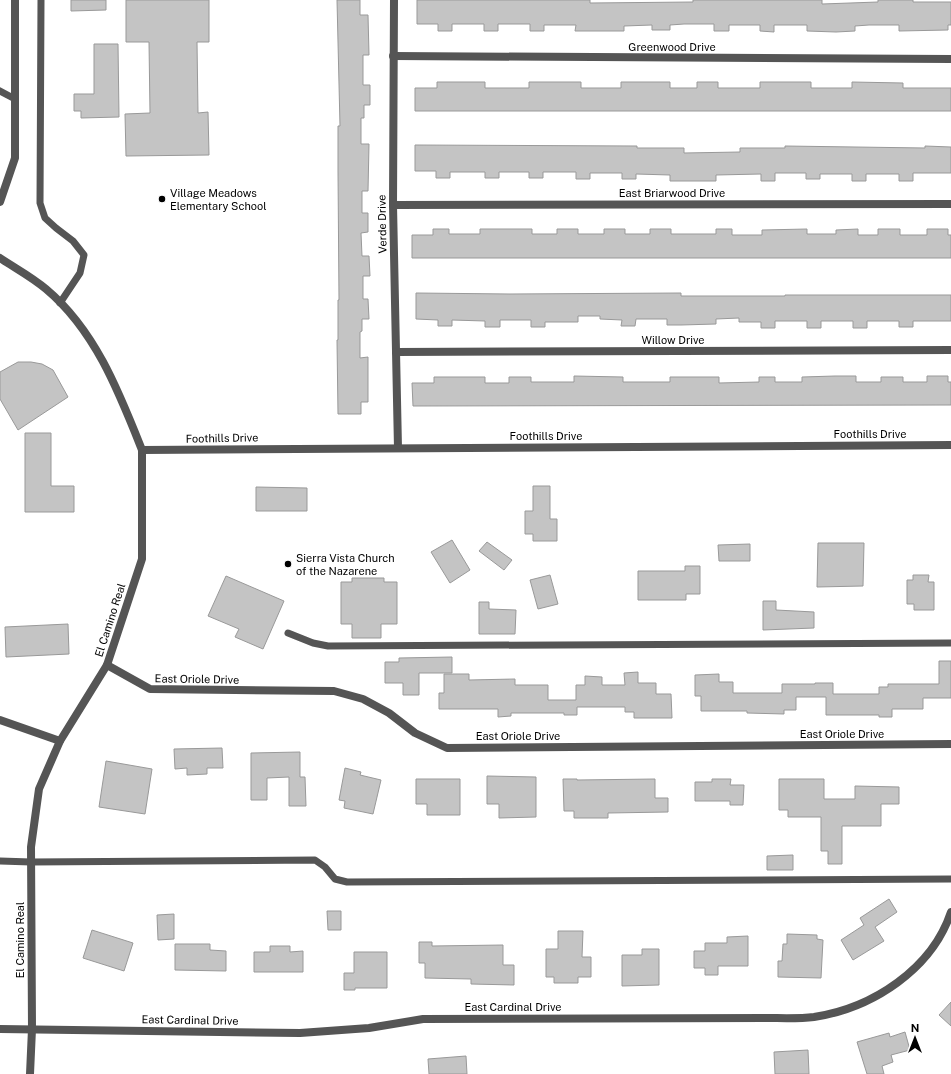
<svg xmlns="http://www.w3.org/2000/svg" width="951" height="1074" font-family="'Public Sans',sans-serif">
<rect width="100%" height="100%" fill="#fff"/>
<g fill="#c4c4c4" stroke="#999">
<polygon points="71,0 106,0 106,10 71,11"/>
<polygon points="126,0 209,0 209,42 197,42 198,113 208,112 209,155 126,156 125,114 150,113 149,42 126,42"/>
<polygon points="337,0 360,0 360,15 368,15 369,55 363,55 363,85 370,85 370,105 364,105 364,118 361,118 361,144 369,144 368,191 362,191 362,213 368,213 368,232 361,233 362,256 369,256 370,276 363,276 363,299 368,299 369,319 362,319 362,331 360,332 360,358 368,357 368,402 361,402 361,414 338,414 337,340 338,340 338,300 339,300 338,171 338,126 340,126"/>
<polygon points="417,0 590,0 590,3 693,2 693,0 822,0 822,4 878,2 878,0 913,0 913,2 951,2 951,25 948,25 948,30 899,31 899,25 869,25 855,26 855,31 836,32 807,31 807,25 774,25 774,32 760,31 760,25 729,25 729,31 714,31 714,24 684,24 670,25 670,30 652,30 652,25 624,26 624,31 575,31 576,25 544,25 544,31 530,31 530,24 498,24 498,31 484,31 484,24 452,24 452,31 438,31 438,24 417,24"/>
<polygon points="94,44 118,44 119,117 81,118 81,111 74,111 74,94 94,94"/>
<polygon points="437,82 485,82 485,88 529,88 529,82 581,82 581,88 621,88 621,82 670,82 670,88 697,88 697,82 718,82 718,88 760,88 760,82 811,82 811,88 852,88 852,82 903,83 903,88 951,88 951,111 415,111 415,88 437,88"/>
<polygon points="415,145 637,146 637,148 684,148 684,153 740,152 740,148 785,148 785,146 925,148 925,146 951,147 951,173 913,173 913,181 899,181 899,174 866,174 866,181 852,181 852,174 820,174 820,179 806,179 806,173 775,173 775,181 761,181 761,174 716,175 716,181 670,181 670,175 636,174 636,179 622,179 622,173 590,173 590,179 576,179 576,172 543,172 543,178 529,178 529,172 499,172 499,178 485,178 485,172 450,172 450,178 436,178 436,171 415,171"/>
<polygon points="433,229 449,229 449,234 480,234 480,229 532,229 532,234 557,234 557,229 578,229 578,234 604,234 604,229 625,229 625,234 650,234 650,229 671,229 671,234 716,234 716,229 732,229 732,235 762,235 762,230 807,229 807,234 836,234 836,230 858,229 858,235 878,235 878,229 900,229 900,235 927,235 927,229 948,229 948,235 951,235 951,258 412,258 412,235 433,235"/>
<polygon points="416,293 510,294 681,293 681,296 785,296 785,295 951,295 951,321 913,321 913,327 899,327 899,321 867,321 867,328 853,328 853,321 821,321 821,328 807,328 807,321 775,321 775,328 761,328 761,322 739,322 739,318 716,319 716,324 681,325 667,325 667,319 636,319 635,326 621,326 622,320 600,319 600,316 578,316 578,322 545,322 545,327 531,327 531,320 500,320 500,327 485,327 485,321 452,320 452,326 438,326 438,320 416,319"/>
<polygon points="18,362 31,362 42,364 53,370 68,397 18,430 0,399 0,372"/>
<polygon points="574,376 623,377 623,382 670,382 670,377 719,377 719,383 759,382 759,377 775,377 775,382 802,382 802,377 835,376 856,376 856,382 881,382 881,377 903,377 903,382 927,382 927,376 948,376 948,382 951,382 951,405 413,406 412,383 434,383 434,377 485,377 485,383 509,383 509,377 531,377 531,382 574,382"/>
<polygon points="25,433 51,433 51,486 74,486 74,512 25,512"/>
<polygon points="533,486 550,486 550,519 557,519 557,541 533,541 533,534 525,534 525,511 533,511"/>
<polygon points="256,487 307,488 307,511 256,511"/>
<polygon points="452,540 470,570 450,583 431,552"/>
<polygon points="487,542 512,560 504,570 479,551"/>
<polygon points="818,543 864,543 863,586 817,587"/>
<polygon points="750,544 750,561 719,561 718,545"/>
<polygon points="685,566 700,566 700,594 686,594 686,600 638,600 638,571 685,571"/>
<polygon points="550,575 558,604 538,609 530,580"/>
<polygon points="913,575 929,575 928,582 934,582 934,610 914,610 914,604 907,604 907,580 913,580"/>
<polygon points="226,576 284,601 263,649 235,637 239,629 208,616"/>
<polygon points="352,578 384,578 384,582 397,582 397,624 381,624 381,638 352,638 352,624 341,624 341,582 352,582"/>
<polygon points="763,601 776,601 776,610 814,612 814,628 763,630"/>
<polygon points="479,602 489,602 489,609 516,610 515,634 479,634"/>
<polygon points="68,624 69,654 6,657 5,627"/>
<polygon points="452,657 452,673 419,673 419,695 403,695 403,683 385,683 385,662 399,662 399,658"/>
<polygon points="939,661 951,661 951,698 923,698 923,709 892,709 892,717 879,717 879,715 826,715 826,697 796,697 796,710 784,710 784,714 747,713 747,711 701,711 701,696 695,696 695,675 719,674 719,682 733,682 733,693 782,693 782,684 815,684 815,683 833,683 833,694 879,694 879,687 888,687 888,684 939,684"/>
<polygon points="638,672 638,683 656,683 656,694 671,694 672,718 634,718 634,712 625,712 625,707 577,707 577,715 564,715 564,713 511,713 511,716 498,717 498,709 439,709 439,693 444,693 444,674 469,674 469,680 515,679 515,685 548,685 548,700 576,700 576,685 585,685 585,676 602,677 602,685 625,685 624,673"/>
<polygon points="222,748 223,768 207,768 207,774 187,775 187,768 175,769 174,749"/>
<polygon points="300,752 300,777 305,777 306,806 289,806 289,777 267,778 267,800 251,800 251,753"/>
<polygon points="106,761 152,769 145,814 99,807"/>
<polygon points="345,768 361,772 360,775 381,780 373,814 344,808 345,801 339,800"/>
<polygon points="487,776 536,777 536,817 499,818 499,804 487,804"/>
<polygon points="416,779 460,779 460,815 427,815 427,804 416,804"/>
<polygon points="563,779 577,779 577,780 655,779 655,798 668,798 668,812 608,813 608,818 574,818 574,811 564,811"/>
<polygon points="712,779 731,779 730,785 744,785 743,805 730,805 730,801 695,801 695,782 712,782"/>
<polygon points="779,779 824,779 824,799 855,799 855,786 899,787 899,804 881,804 881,826 842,826 842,864 828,864 828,851 821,851 821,817 788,817 788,810 779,810"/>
<polygon points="793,855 793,870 767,870 767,856"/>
<polygon points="889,899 897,912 875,927 884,941 853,960 841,940 864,925 860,918"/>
<polygon points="327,911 341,911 341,930 328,930"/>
<polygon points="174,914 174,939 158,940 157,915"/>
<polygon points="92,930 133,943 124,971 83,958"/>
<polygon points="558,931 583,931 582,957 591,957 591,977 578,977 578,983 554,983 554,977 546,977 546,949 558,949"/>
<polygon points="787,934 817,935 817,939 823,940 821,978 778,977 778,961 782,961 783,944 787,944"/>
<polygon points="748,936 748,966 718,966 718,975 705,975 705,968 694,968 694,951 705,951 705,943 727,943 727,937"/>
<polygon points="419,942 432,942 432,946 503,945 503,965 514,965 514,985 471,984 471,979 425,978 425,963 419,963"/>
<polygon points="175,944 210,944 210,950 226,951 226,971 175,970"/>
<polygon points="270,946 290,946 290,952 303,951 303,972 254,972 254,952 270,952"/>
<polygon points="642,949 659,949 659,985 622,986 622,955 642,955"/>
<polygon points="354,952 387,952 387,988 355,988 355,990 344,990 344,973 354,973"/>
<polygon points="951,1002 951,1026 939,1015"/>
<polygon points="905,1032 910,1050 891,1055 893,1062 882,1066 884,1074 867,1074 857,1042 889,1033 890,1037"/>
<polygon points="808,1050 809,1074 775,1074 774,1052"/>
<polygon points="466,1056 467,1074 429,1074 428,1059"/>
</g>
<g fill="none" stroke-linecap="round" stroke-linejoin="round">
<g stroke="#555" stroke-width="7">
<polyline points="41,0 40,203 45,218 56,228 73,241 84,255 80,273 60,303"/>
<polyline points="0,91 15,99"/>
<polyline points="288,633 313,643 328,646 951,643"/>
<polyline points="0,861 31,862 315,860 325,867 335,879 347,882 951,879"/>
</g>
<g stroke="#555" stroke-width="8">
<polyline points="394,0 393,205 398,448"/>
<polyline points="393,56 951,59"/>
<polyline points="0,202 15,158 15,0"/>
<polyline points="393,205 951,204"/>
<polyline points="396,352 951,350"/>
<polyline points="107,665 150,689 334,691 363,699 389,713 415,733 447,748 951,744"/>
<polyline points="0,720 60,741"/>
<path d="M 0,1029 L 300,1033 L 369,1028 L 423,1019 L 765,1018 C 781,1018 798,1019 814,1017 C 873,1008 932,969 951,912"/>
<polyline points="30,1074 32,1029 31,847 39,789 60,741 107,665 142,559 142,450"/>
</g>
<path stroke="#555" stroke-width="8" d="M 0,258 C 15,268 32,277 46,289 C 95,330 119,392 142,450 L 951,445"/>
</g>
<g fill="#000" stroke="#fff" stroke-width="1.5">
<circle cx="162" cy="199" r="4"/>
<circle cx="288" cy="564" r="4"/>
</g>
<g text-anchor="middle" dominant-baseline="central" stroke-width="3" stroke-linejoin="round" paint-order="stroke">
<g font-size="11" fill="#000" stroke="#fff">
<text x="672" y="47">Greenwood Drive</text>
<text x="672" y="193">East Briarwood Drive</text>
<text transform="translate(382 224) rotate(-91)">Verde Drive</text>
<text x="673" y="340">Willow Drive</text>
<text x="870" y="434">Foothills Drive</text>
<text x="546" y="436">Foothills Drive</text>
<text transform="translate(222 438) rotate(-1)">Foothills Drive</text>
<text transform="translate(110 620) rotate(-72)">El Camino Real</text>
<text transform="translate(197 679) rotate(1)">East Oriole Drive</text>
<text x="842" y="734">East Oriole Drive</text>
<text x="518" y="736">East Oriole Drive</text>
<text transform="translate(20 940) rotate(-90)">El Camino Real</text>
<text x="513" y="1007">East Cardinal Drive</text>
<text transform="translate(190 1020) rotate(1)">East Cardinal Drive</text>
</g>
<g font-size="11" fill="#000" stroke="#fff" text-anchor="start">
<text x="170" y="193">Village Meadows<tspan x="170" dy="13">Elementary School</tspan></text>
<text x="296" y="558">Sierra Vista Church<tspan x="296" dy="13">of the Nazarene</tspan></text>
</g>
</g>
<g transform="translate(915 1038)" stroke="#ffffff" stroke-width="3" paint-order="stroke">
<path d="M0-3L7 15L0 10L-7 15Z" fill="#000000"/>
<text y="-6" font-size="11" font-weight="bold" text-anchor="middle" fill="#000000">N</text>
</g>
</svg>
